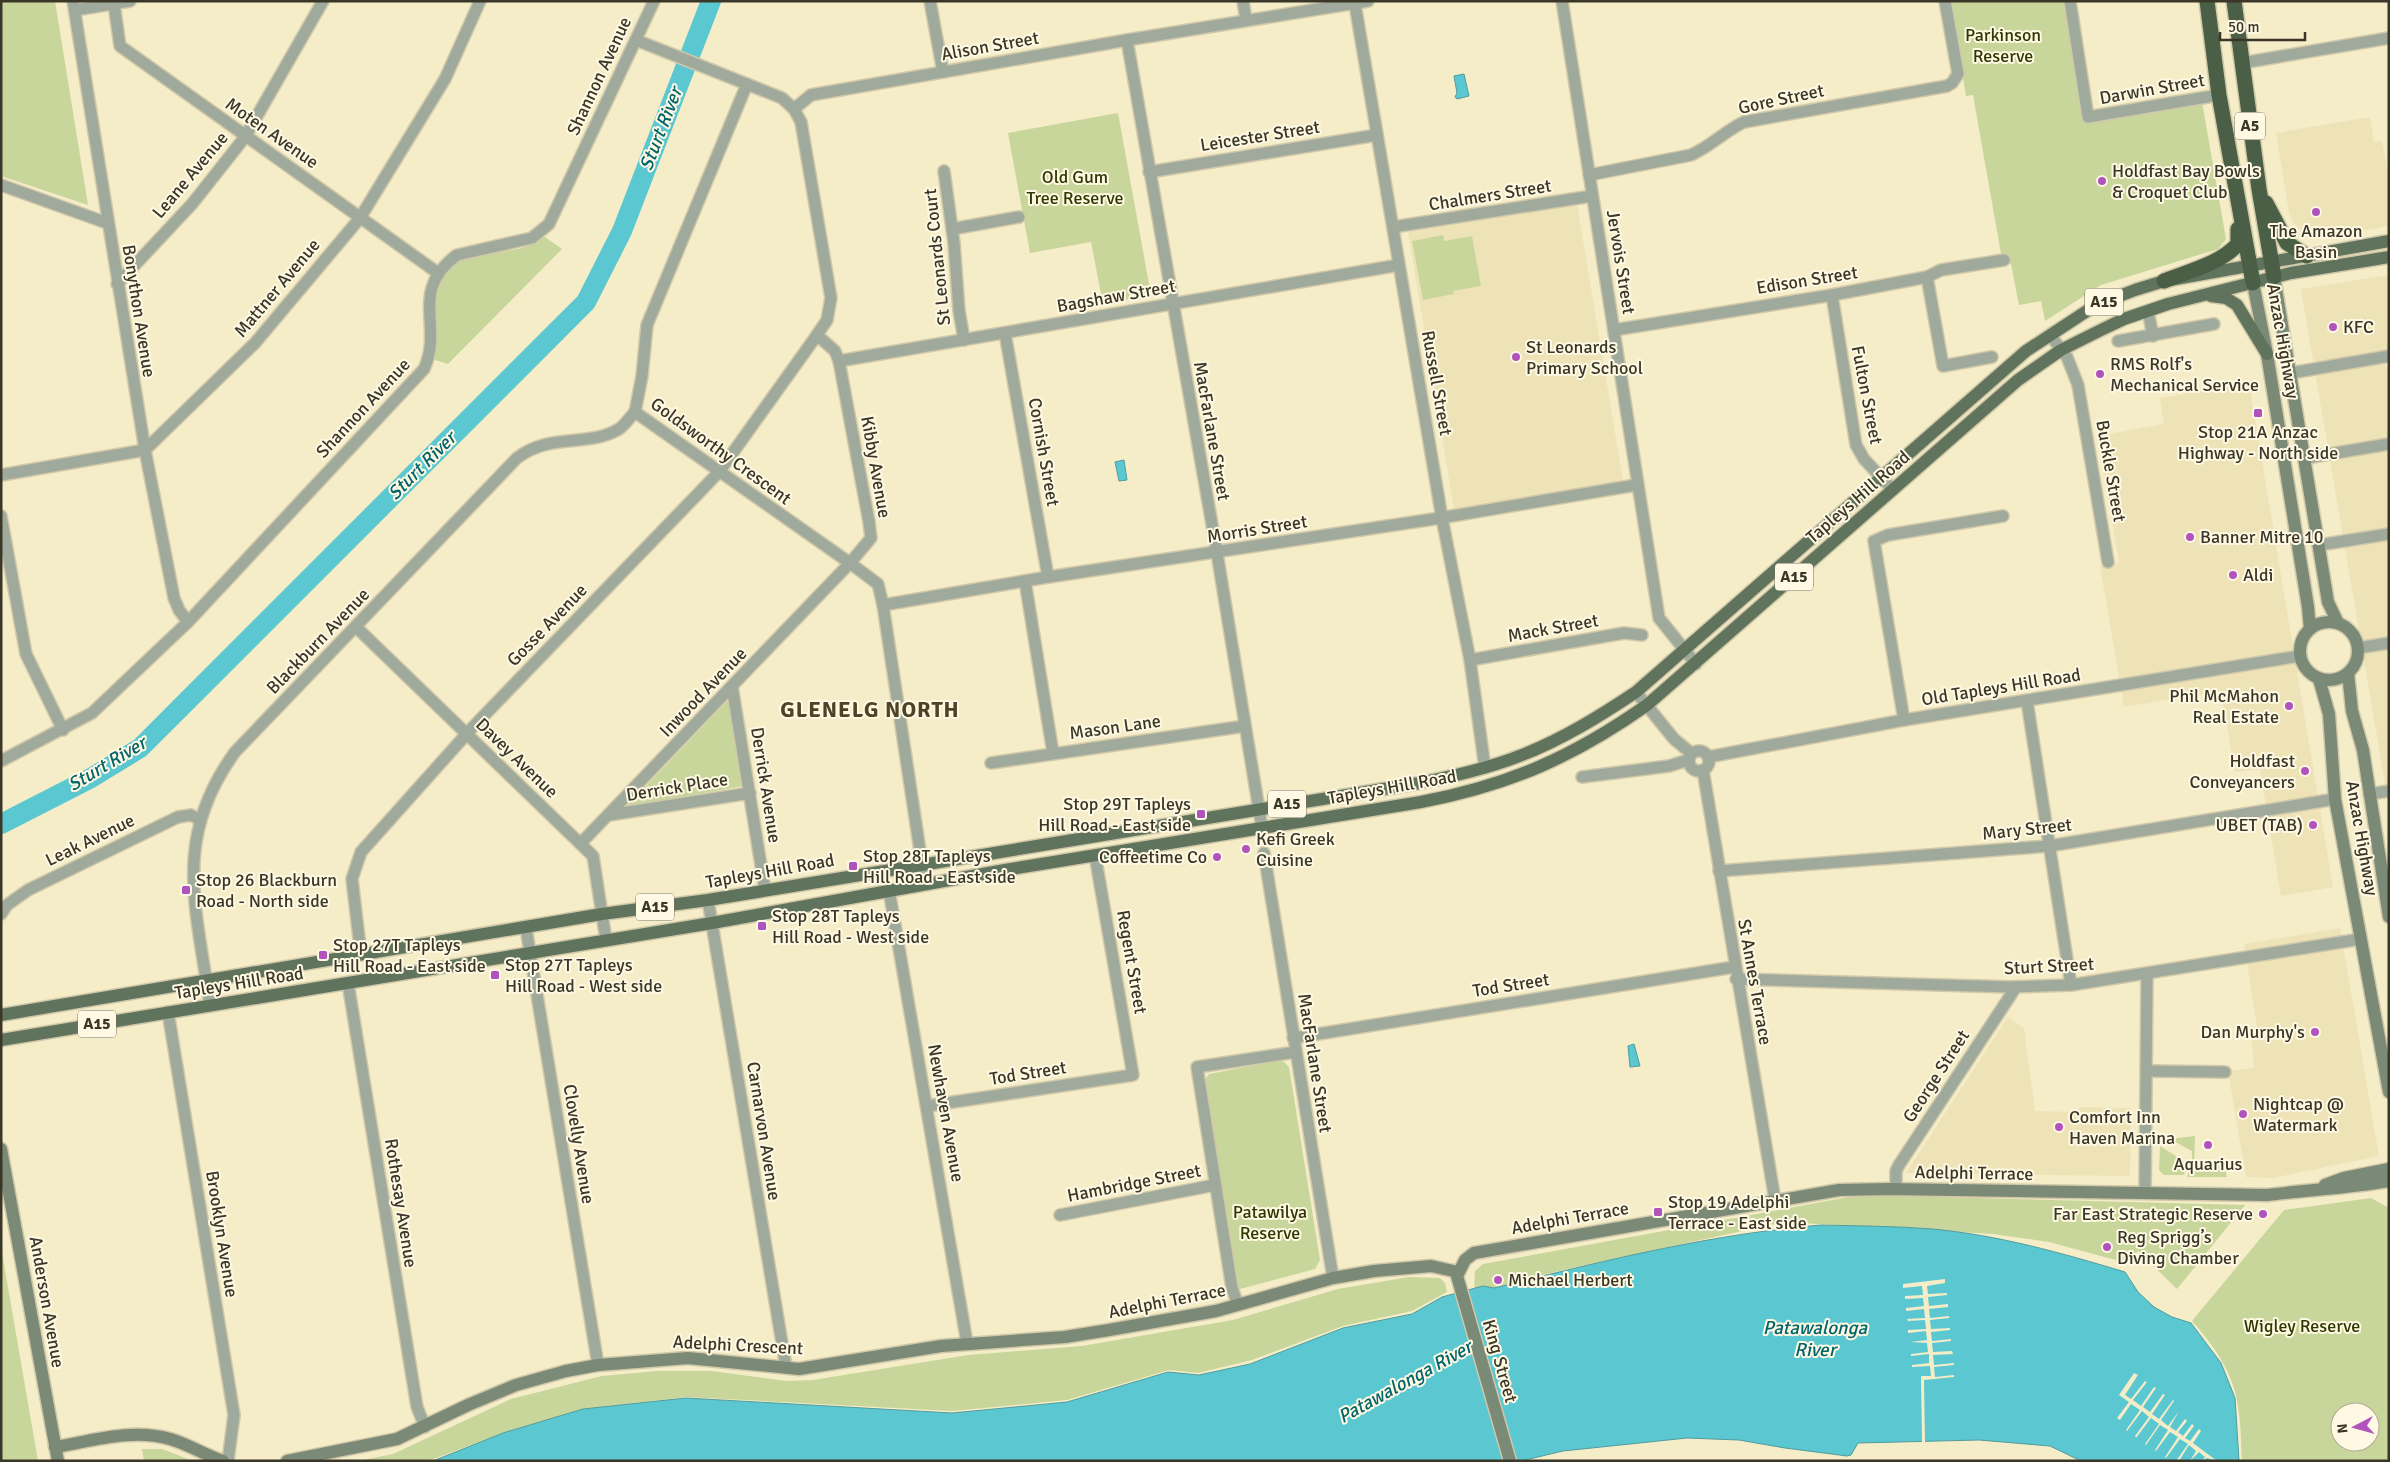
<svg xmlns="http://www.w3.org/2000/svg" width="2390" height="1462" font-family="Signika,sans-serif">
<rect width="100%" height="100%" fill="#f5ecc8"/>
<g fill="#eee3b7">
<polygon points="2370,117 2374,142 2382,141 2389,182 2389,226 2324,237 2301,230 2294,223 2289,213 2276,133"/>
<polygon points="1577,204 1623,481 1454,509 1408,232"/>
<polygon points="2389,275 2389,360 2385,361 2389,382 2389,807 2301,289"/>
<polygon points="2249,383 2333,887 2281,896 2260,769 2235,772 2221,691 2124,707 2100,566 2119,563 2098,436 2164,424 2160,398"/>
<polygon points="2340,928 2379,1156 2273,1178 2246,1177 2228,1071 2254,1068 2252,1040 2259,1039 2244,944"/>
<polygon points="2008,1017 2024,1028 2035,1111 2079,1112 2079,1107 2131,1108 2130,1176 1906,1173"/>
</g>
<g fill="#c9d69b" fill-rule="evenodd">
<polygon points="1,1 55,1 88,205 1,176"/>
<polygon points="1951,1 2063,1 2084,123 2202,102 2226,239 2218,249 2101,285 2045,321 2041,301 2019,305 2011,264 2003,265 1973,95 1966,96"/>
<polygon points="1118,113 1151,295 1103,304 1091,242 1030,253 1008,133"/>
<polygon points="1443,235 1444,241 1472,236 1481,286 1453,291 1454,294 1423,300 1412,241"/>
<polygon points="545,237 562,249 448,364 435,360 437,341 434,300 436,288 452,266 461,260 522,248"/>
<polygon points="729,699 743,786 626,807"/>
<polygon points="1282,1060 1289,1067 1320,1260 1315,1269 1240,1289 1236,1286 1204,1081 1209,1074"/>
<polygon points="2195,1136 2194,1164 2187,1164 2184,1175 2164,1175 2159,1170 2160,1146 2187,1163 2192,1161 2192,1151 2170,1139"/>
<polygon points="2197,1165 2224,1165 2227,1177 2187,1177 2190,1168"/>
<polygon points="1860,1195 2245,1205 2177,1289 2138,1251 2127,1263 2049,1242 1993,1234 1784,1222 1563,1270 1474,1293 1475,1271 1483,1264"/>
<path d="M 2371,1198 L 2389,1208 L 2389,1461 L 2242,1461 C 2241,1443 2241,1424 2238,1406 C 2234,1374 2213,1344 2192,1321 L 2284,1210 ZM 2340,1412 L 2370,1412 L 2370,1442 L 2340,1442 Z"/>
<polygon points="1,1247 38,1461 1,1461"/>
<polygon points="1409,1277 1440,1278 1445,1283 1447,1292 1412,1311 1343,1326 1252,1360 1198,1373 1169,1370 1067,1400 952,1411 686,1397 583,1409 503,1433 428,1461 358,1461 393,1454 511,1399 602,1376 657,1371 712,1371 786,1381 813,1380 968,1355 1082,1346 1233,1320 1338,1289"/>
<polygon points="142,1449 162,1449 193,1461 144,1461"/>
</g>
<g fill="#5bc7d1" stroke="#519c9e">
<polygon points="1464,74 1469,96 1457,99 1455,97 1457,93 1454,76"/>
<polygon points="1124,460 1127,480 1119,481 1115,462"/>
<polygon points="1634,1044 1640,1066 1630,1067 1628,1046"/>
<path d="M 1821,1225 C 1858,1226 1895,1226 1932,1229 C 1998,1235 2062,1253 2125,1272 L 2138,1292 L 2154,1307 L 2172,1317 L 2191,1323 L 2221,1363 L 2235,1398 L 2239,1461 L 2081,1461 L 2050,1446 L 1979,1440 L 1858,1443 L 1851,1455 L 1847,1456 L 1785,1448 L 1739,1440 L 1687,1438 L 1563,1451 L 1521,1461 L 433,1461 L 503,1433 L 583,1409 L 686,1398 L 952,1413 L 1067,1402 L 1168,1372 L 1199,1375 L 1250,1364 L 1343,1328 L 1412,1314 L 1442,1297 L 1483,1286 L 1494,1288 L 1507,1285 C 1610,1259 1714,1234 1821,1225 Z"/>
</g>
<g fill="#f5ecc8">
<polygon points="1945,1279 1945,1283 1927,1286 1928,1294 1947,1293 1947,1295 1928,1297 1929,1306 1948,1304 1948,1307 1929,1309 1930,1318 1949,1316 1949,1318 1930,1320 1931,1329 1950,1328 1950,1330 1931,1332 1932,1341 1951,1339 1951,1341 1932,1343 1933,1352 1952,1351 1953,1354 1933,1355 1934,1365 1954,1363 1954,1365 1934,1367 1935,1377 1954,1375 1954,1377 1924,1380 1925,1442 1922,1442 1921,1376 1931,1376 1930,1366 1912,1367 1912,1365 1929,1363 1929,1354 1911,1356 1911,1354 1928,1352 1927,1343 1910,1342 1927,1340 1926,1331 1908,1333 1908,1330 1926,1329 1925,1320 1908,1321 1907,1319 1925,1318 1924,1309 1906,1311 1906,1308 1924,1306 1923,1298 1905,1299 1905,1296 1923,1295 1922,1286 1903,1288 1903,1284"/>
<polygon points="2134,1373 2138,1375 2125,1395 2131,1399 2145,1381 2147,1382 2133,1400 2141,1406 2154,1387 2156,1388 2143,1407 2150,1412 2163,1394 2165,1395 2152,1414 2159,1419 2173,1400 2174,1401 2161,1420 2168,1426 2179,1411 2170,1427 2176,1431 2185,1419 2187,1421 2178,1432 2183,1436 2192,1424 2194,1426 2185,1438 2190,1441 2199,1429 2201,1431 2193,1443 2217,1461 2207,1458 2202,1461 2205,1457 2199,1452 2190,1461 2196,1451 2189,1445 2179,1461 2176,1461 2188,1444 2180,1439 2166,1458 2165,1457 2178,1437 2170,1432 2156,1451 2155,1450 2168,1430 2160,1425 2146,1445 2145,1444 2159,1424 2151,1418 2136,1438 2135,1436 2149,1417 2142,1411 2127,1431 2126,1430 2140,1410 2131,1404 2120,1420 2117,1418 2129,1402 2119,1395"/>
</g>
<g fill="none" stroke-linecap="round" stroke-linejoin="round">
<polyline stroke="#5bc7d1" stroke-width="20" points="1,824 91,778 140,748 586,302 622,231 711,1"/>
<defs>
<g id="street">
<polyline points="73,1 145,450 174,598 179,610 188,622"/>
<polyline points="930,1 943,72"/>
<polyline points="1243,1 1246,20"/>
<polyline points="1562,1 1659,618 1696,664"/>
<polyline points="2070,1 2088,117 2219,95"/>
<polyline points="114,4 120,46 438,273"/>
<polyline points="1355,4 1442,518 1470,660 1485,768"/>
<polyline points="75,10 130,1"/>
<polyline points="636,40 782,98 794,109 801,122 831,298 827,320 817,335 835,351 839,361 869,522 871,538 850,563 878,584 883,605 925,884"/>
<polyline points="1127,40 1217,553 1262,828"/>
<polyline points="2242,63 2389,38"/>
<polyline points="794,109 811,95 1127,40 1368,1"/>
<polyline points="944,171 954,243 959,310 964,340"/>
<polyline points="1149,172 1377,135"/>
<path d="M 1589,175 L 1691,155 C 1711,146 1725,131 1744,122 L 1947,86 L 1952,83 L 1958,74 L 1945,1"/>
<polyline points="1,185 107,223"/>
<polyline points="1393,227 1592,196"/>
<polyline points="952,229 1019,217"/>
<polyline points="1927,277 1943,366 1992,357"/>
<polyline points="117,284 192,204 245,137 323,1"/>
<polyline points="1832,295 1856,445 1864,459 1893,490"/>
<polyline points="2148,311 2153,336"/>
<polyline points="1614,330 1832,295 1927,277 1941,270 2004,260"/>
<polyline points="1005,333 1048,577"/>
<polyline points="2050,335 2067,357 2078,385 2108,562"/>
<polyline points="2118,341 2214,324"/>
<polyline points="839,361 1399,265"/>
<polyline points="2291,373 2389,356"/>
<polyline points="635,412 642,376 647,325 747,84"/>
<polyline points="2306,458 2389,444"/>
<polyline points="1,475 145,450 255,343 360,218 445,79 480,1"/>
<polyline points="1,516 26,654 63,730"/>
<polyline points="2319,545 2389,534"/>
<polyline points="1025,581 1053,753"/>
<polyline points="883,605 1048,577 1434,519 1636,485"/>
<polyline points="356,627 593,856 606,940"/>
<polyline points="2358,648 2389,643"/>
<polyline points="1470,660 1624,633 1642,635"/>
<polyline points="732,686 765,890"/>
<polyline points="1636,692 1674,739 1691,753"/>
<polyline points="2027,701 2071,985"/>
<polyline points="1904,720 1874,541 1888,535 2003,516"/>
<circle cx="1699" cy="761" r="10"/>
<polyline points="1708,757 1904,720 2300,656"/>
<path d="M 1,761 L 92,713 L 188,622 L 424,369 C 444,326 408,291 457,255 L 532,238 L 549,224 L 654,1"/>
<polyline points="991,763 1245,726"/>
<polyline points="1703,770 1775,1200"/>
<polyline points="1582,777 1669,766 1688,760"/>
<polyline points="2369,794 2389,791"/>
<polyline points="609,815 750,793"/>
<polyline points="581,843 850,563 635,412"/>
<polyline points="1264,853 1333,1278"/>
<polyline points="1719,871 2049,846 2335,799"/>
<polyline points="889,890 967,1343"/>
<polyline points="708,900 786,1367"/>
<polyline points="1,914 7,905 28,890 178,817 191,815 200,820"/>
<polyline points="526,928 598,1365"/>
<polyline points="361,955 352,879 361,852 471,729 719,472 817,335"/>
<polyline points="1736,979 2011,987 2071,985 2361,939"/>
<polyline points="348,983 417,1407 425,1427"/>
<path d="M 210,1006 C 197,908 171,840 235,752 L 517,458 C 551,432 587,448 619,429 C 625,425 630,417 635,412"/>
<polyline points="168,1012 234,1415 228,1461"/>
<polyline points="1293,1038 1734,967"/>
<polyline points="2147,1071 2225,1072"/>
<polyline points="927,1106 1133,1075 1095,855"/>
<polyline points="1896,1189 1896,1171 1899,1165 2016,987"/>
<polyline points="2145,1193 2147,975"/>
<polyline points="1060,1215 1215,1185"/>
<polyline points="1238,1305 1232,1288 1197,1067 1296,1052"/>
</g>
<g id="secondary">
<polyline points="2274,277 2328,602 2338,623"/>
<polyline points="2253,283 2267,354 2308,607 2310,629"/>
<circle cx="2329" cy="651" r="29"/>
<polyline points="2348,673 2352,711 2363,750 2389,917"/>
<polyline points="2319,679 2329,714 2335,799 2389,1092"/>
<polyline points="1,1149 58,1461"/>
<polyline points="2325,1185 2344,1178 2389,1169"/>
<path d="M 55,1447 C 92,1441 133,1428 170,1439 C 188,1444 205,1455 223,1461"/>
<polyline points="287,1461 397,1439 468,1405 516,1385 566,1371 598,1365 688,1358 799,1369 941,1346 1065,1337 1109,1330 1216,1311 1333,1278 1374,1271 1431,1266 1458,1272"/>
<path d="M 1510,1461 L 1457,1276 L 1465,1260 L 1474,1253 L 1839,1190 L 1888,1189 L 2267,1195 C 2308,1190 2348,1188 2389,1181"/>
</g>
<g id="primary">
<polyline points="2211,296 2226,298 2237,305 2267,354"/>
<path d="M 1,1015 L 602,914 L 708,900 L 1414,784 C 1451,777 1487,769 1522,755 C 1563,739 1600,716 1636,692 L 2026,351 L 2096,305 L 2135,290 L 2164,281 L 2389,241"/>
<path d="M 1,1040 L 712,923 L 1005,870 L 1421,802 C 1510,785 1573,757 1647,705 L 2018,380 L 2061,350 L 2101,330 L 2124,319 L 2168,304 L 2291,273 L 2389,257"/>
</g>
<g id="highway">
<polyline points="2207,1 2219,95 2253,283"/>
<polyline points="2234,1 2259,189 2274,277"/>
<polyline points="2266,203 2287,243 2307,256"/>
<path d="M 2164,281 C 2189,271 2220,264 2238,244 L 2238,229"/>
</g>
</defs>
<use href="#street" stroke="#d0c8a8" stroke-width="14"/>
<use href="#secondary" stroke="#d0c8a8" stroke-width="15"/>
<use href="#primary" stroke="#d0c8a8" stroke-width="15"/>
<use href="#highway" stroke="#d0c8a8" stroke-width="18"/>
<use href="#street" stroke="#9faa9d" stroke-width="11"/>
<use href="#secondary" stroke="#7a8a77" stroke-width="12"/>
<use href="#primary" stroke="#60735c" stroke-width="12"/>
<use href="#highway" stroke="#4a5f45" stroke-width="15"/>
</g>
<g fill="#b053bd" stroke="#fff9e4" stroke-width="2">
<circle cx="2102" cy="181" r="5"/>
<circle cx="2316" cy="212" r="5"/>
<circle cx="2333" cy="327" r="5"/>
<circle cx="1516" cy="357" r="5"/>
<circle cx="2100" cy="374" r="5"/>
<rect x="2253" y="408" width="10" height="10" rx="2.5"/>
<circle cx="2190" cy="537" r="5"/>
<circle cx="2233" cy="575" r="5"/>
<circle cx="2289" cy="706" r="5"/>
<circle cx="2305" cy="771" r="5"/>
<rect x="1196" y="809" width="10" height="10" rx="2.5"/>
<circle cx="2313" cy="825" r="5"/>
<circle cx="1246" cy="849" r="5"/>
<circle cx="1217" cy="857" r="5"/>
<rect x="848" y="861" width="10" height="10" rx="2.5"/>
<rect x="181" y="885" width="10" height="10" rx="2.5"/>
<rect x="757" y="921" width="10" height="10" rx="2.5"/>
<rect x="318" y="950" width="10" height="10" rx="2.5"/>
<rect x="490" y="970" width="10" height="10" rx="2.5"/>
<circle cx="2315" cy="1032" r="5"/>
<circle cx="2243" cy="1114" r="5"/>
<circle cx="2059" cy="1127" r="5"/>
<circle cx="2208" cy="1145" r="5"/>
<rect x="1653" y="1207" width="10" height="10" rx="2.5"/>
<circle cx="2263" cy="1214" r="5"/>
<circle cx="2107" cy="1247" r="5"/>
<circle cx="1498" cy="1280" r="5"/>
</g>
<g text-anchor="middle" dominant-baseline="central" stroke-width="4" stroke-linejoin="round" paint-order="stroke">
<g fill="#fff9e4" stroke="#757160" stroke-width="1">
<rect x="2235" y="112.5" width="30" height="27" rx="4"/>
<rect x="2085" y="288.5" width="38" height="27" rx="4"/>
<rect x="1775" y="563.5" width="38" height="27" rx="4"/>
<rect x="1268" y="790.5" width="38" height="27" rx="4"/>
<rect x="636" y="893.5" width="38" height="27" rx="4"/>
<rect x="78" y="1010.5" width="38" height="27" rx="4"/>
</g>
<g font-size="16" font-weight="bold" fill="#3a3728">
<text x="2250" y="126">A5</text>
<text x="2104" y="302">A15</text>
<text x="1794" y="577">A15</text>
<text x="1287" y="804">A15</text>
<text x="655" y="907">A15</text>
<text x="97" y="1024">A15</text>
</g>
<g font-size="18" fill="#2f3800" stroke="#fff9e4">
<text x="2003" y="35">Parkinson<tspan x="2003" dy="21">Reserve</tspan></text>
<text x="1075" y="177">Old Gum<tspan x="1075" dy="21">Tree Reserve</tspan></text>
<text x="1270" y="1212">Patawilya<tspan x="1270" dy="21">Reserve</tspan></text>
<text x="2302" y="1326">Wigley Reserve</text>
</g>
<g font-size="18" fill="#3a3728" stroke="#fff9e4">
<text transform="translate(990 46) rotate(-10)">Alison Street</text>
<text transform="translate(599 76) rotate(-65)">Shannon Avenue</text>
<text transform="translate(2152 89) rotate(-10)">Darwin Street</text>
<text transform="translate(1781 99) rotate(-12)">Gore Street</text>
<text transform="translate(272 133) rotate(35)">Moten Avenue</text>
<text transform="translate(1260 136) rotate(-9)">Leicester Street</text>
<text transform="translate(190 175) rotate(-50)">Leane Avenue</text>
<text transform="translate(1490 195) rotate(-9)">Chalmers Street</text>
<text transform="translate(937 257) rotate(-96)">St Leonards Court</text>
<text transform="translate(1621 262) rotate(81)">Jervois Street</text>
<text transform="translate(1807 280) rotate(-9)">Edison Street</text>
<text transform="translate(277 288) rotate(-50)">Mattner Avenue</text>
<text transform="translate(1116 296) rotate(-10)">Bagshaw Street</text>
<text transform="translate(139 311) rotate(81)">Bonython Avenue</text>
<text transform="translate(2283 341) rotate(80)">Anzac Highway</text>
<text transform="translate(1437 383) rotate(80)">Russell Street</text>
<text transform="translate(1867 395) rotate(79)">Fulton Street</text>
<text transform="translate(363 408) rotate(-47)">Shannon Avenue</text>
<text transform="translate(1212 431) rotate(80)">MacFarlane Street</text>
<text transform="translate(721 451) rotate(36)">Goldsworthy Crescent</text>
<text transform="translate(1044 452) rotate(80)">Cornish Street</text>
<text transform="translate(876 467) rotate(80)">Kibby Avenue</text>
<text transform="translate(2111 471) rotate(80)">Buckle Street</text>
<text transform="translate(1858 497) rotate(-41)">Tapleys Hill Road</text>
<text transform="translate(1257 529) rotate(-9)">Morris Street</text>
<text transform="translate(547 625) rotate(-46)">Gosse Avenue</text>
<text transform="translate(1553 628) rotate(-10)">Mack Street</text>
<text transform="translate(318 641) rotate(-46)">Blackburn Avenue</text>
<text transform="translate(2001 687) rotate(-9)">Old Tapleys Hill Road</text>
<text transform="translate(703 692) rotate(-46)">Inwood Avenue</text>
<text transform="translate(1115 727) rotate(-8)">Mason Lane</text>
<text transform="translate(517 758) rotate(44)">Davey Avenue</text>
<text transform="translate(766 785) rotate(81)">Derrick Avenue</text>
<text transform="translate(677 787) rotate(-9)">Derrick Place</text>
<text transform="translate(1392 787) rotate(-10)">Tapleys Hill Road</text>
<text transform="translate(2027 829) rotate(-6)">Mary Street</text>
<text transform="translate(2362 838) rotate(80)">Anzac Highway</text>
<text transform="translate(90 840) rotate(-26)">Leak Avenue</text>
<text transform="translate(770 871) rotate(-10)">Tapleys Hill Road</text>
<text transform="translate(1132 962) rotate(80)">Regent Street</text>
<text transform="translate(2049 966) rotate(-3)">Sturt Street</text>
<text transform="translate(1755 982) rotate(80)">St Annes Terrace</text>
<text transform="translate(239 983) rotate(-9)">Tapleys Hill Road</text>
<text transform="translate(1511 985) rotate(-9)">Tod Street</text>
<text transform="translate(1315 1063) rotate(81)">MacFarlane Street</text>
<text transform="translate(1028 1073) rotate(-9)">Tod Street</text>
<text transform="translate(1936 1076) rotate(-57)">George Street</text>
<text transform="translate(946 1113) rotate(80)">Newhaven Avenue</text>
<text transform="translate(764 1131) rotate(81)">Carnarvon Avenue</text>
<text transform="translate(579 1144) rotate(81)">Clovelly Avenue</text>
<text transform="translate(1974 1173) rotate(1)">Adelphi Terrace</text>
<text transform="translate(1134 1183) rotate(-11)">Hambridge Street</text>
<text transform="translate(401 1203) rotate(81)">Rothesay Avenue</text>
<text transform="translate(1570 1218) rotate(-10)">Adelphi Terrace</text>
<text transform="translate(222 1234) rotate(81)">Brooklyn Avenue</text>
<text transform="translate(1167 1301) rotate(-11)">Adelphi Terrace</text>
<text transform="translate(47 1302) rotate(80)">Anderson Avenue</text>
<text transform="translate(738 1345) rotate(3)">Adelphi Crescent</text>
<text transform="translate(1500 1361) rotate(74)">King Street</text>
</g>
<g font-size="18" fill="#3a3728" stroke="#fff9e4" text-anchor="start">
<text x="2112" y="171">Holdfast Bay Bowls<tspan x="2112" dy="21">&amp; Croquet Club</tspan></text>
<text x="2316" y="231" text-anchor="middle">The Amazon<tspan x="2316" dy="21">Basin</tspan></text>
<text x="2343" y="327">KFC</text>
<text x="1526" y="347">St Leonards<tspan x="1526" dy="21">Primary School</tspan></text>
<text x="2110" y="364">RMS Rolf's<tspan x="2110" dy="21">Mechanical Service</tspan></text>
<text x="2258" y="432" text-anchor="middle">Stop 21A Anzac<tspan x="2258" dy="21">Highway - North side</tspan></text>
<text x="2200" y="537">Banner Mitre 10</text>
<text x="2243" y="575">Aldi</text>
<text x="2279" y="696" text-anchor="end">Phil McMahon<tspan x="2279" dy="21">Real Estate</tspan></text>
<text x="2295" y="761" text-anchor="end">Holdfast<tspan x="2295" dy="21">Conveyancers</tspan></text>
<text x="1191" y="804" text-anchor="end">Stop 29T Tapleys<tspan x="1191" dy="21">Hill Road - East side</tspan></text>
<text x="2303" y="825" text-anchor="end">UBET (TAB)</text>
<text x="1256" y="839">Kefi Greek<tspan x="1256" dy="21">Cuisine</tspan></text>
<text x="863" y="856">Stop 28T Tapleys<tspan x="863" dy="21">Hill Road - East side</tspan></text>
<text x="1207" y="857" text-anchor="end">Coffeetime Co</text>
<text x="196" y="880">Stop 26 Blackburn<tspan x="196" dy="21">Road - North side</tspan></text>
<text x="772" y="916">Stop 28T Tapleys<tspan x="772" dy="21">Hill Road - West side</tspan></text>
<text x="333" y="945">Stop 27T Tapleys<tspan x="333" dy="21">Hill Road - East side</tspan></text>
<text x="505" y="965">Stop 27T Tapleys<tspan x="505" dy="21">Hill Road - West side</tspan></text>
<text x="2305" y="1032" text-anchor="end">Dan Murphy's</text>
<text x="2253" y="1104">Nightcap @<tspan x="2253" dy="21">Watermark</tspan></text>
<text x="2069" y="1117">Comfort Inn<tspan x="2069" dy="21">Haven Marina</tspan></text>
<text x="2208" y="1164" text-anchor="middle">Aquarius</text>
<text x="1668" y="1202">Stop 19 Adelphi<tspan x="1668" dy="21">Terrace - East side</tspan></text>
<text x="2253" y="1214" text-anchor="end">Far East Strategic Reserve</text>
<text x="2117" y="1237">Reg Sprigg’s<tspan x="2117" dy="21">Diving Chamber</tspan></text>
<text x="1508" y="1280">Michael Herbert</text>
</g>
<g font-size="19" font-style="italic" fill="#02646c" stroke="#fff9e4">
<text transform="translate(661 129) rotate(-69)">Sturt River</text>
<text transform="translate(422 466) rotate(-45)">Sturt River</text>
<text transform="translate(107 764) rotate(-31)">Sturt River</text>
<text x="1815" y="1328">Patawalonga<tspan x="1815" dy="22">River</tspan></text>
<text transform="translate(1405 1382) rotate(-29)">Patawalonga River</text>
</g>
<g font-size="22" font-weight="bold" letter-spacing="1" fill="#4c4425" stroke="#fff9e4">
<text x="870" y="709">GLENELG NORTH</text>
</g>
</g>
<rect width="2390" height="1462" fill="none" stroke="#3a3728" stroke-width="5"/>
<g transform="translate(2355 1427) rotate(264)"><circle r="24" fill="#fff9e4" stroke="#b0ab99"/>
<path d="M0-4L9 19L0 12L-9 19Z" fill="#b053bd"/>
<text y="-8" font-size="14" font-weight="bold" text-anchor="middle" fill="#3a3728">N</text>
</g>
<path d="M2220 32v8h85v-8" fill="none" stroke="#3a3728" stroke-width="2.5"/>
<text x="2228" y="32" font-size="15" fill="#3a3728" stroke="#fff9e4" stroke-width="4" paint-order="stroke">50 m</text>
</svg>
